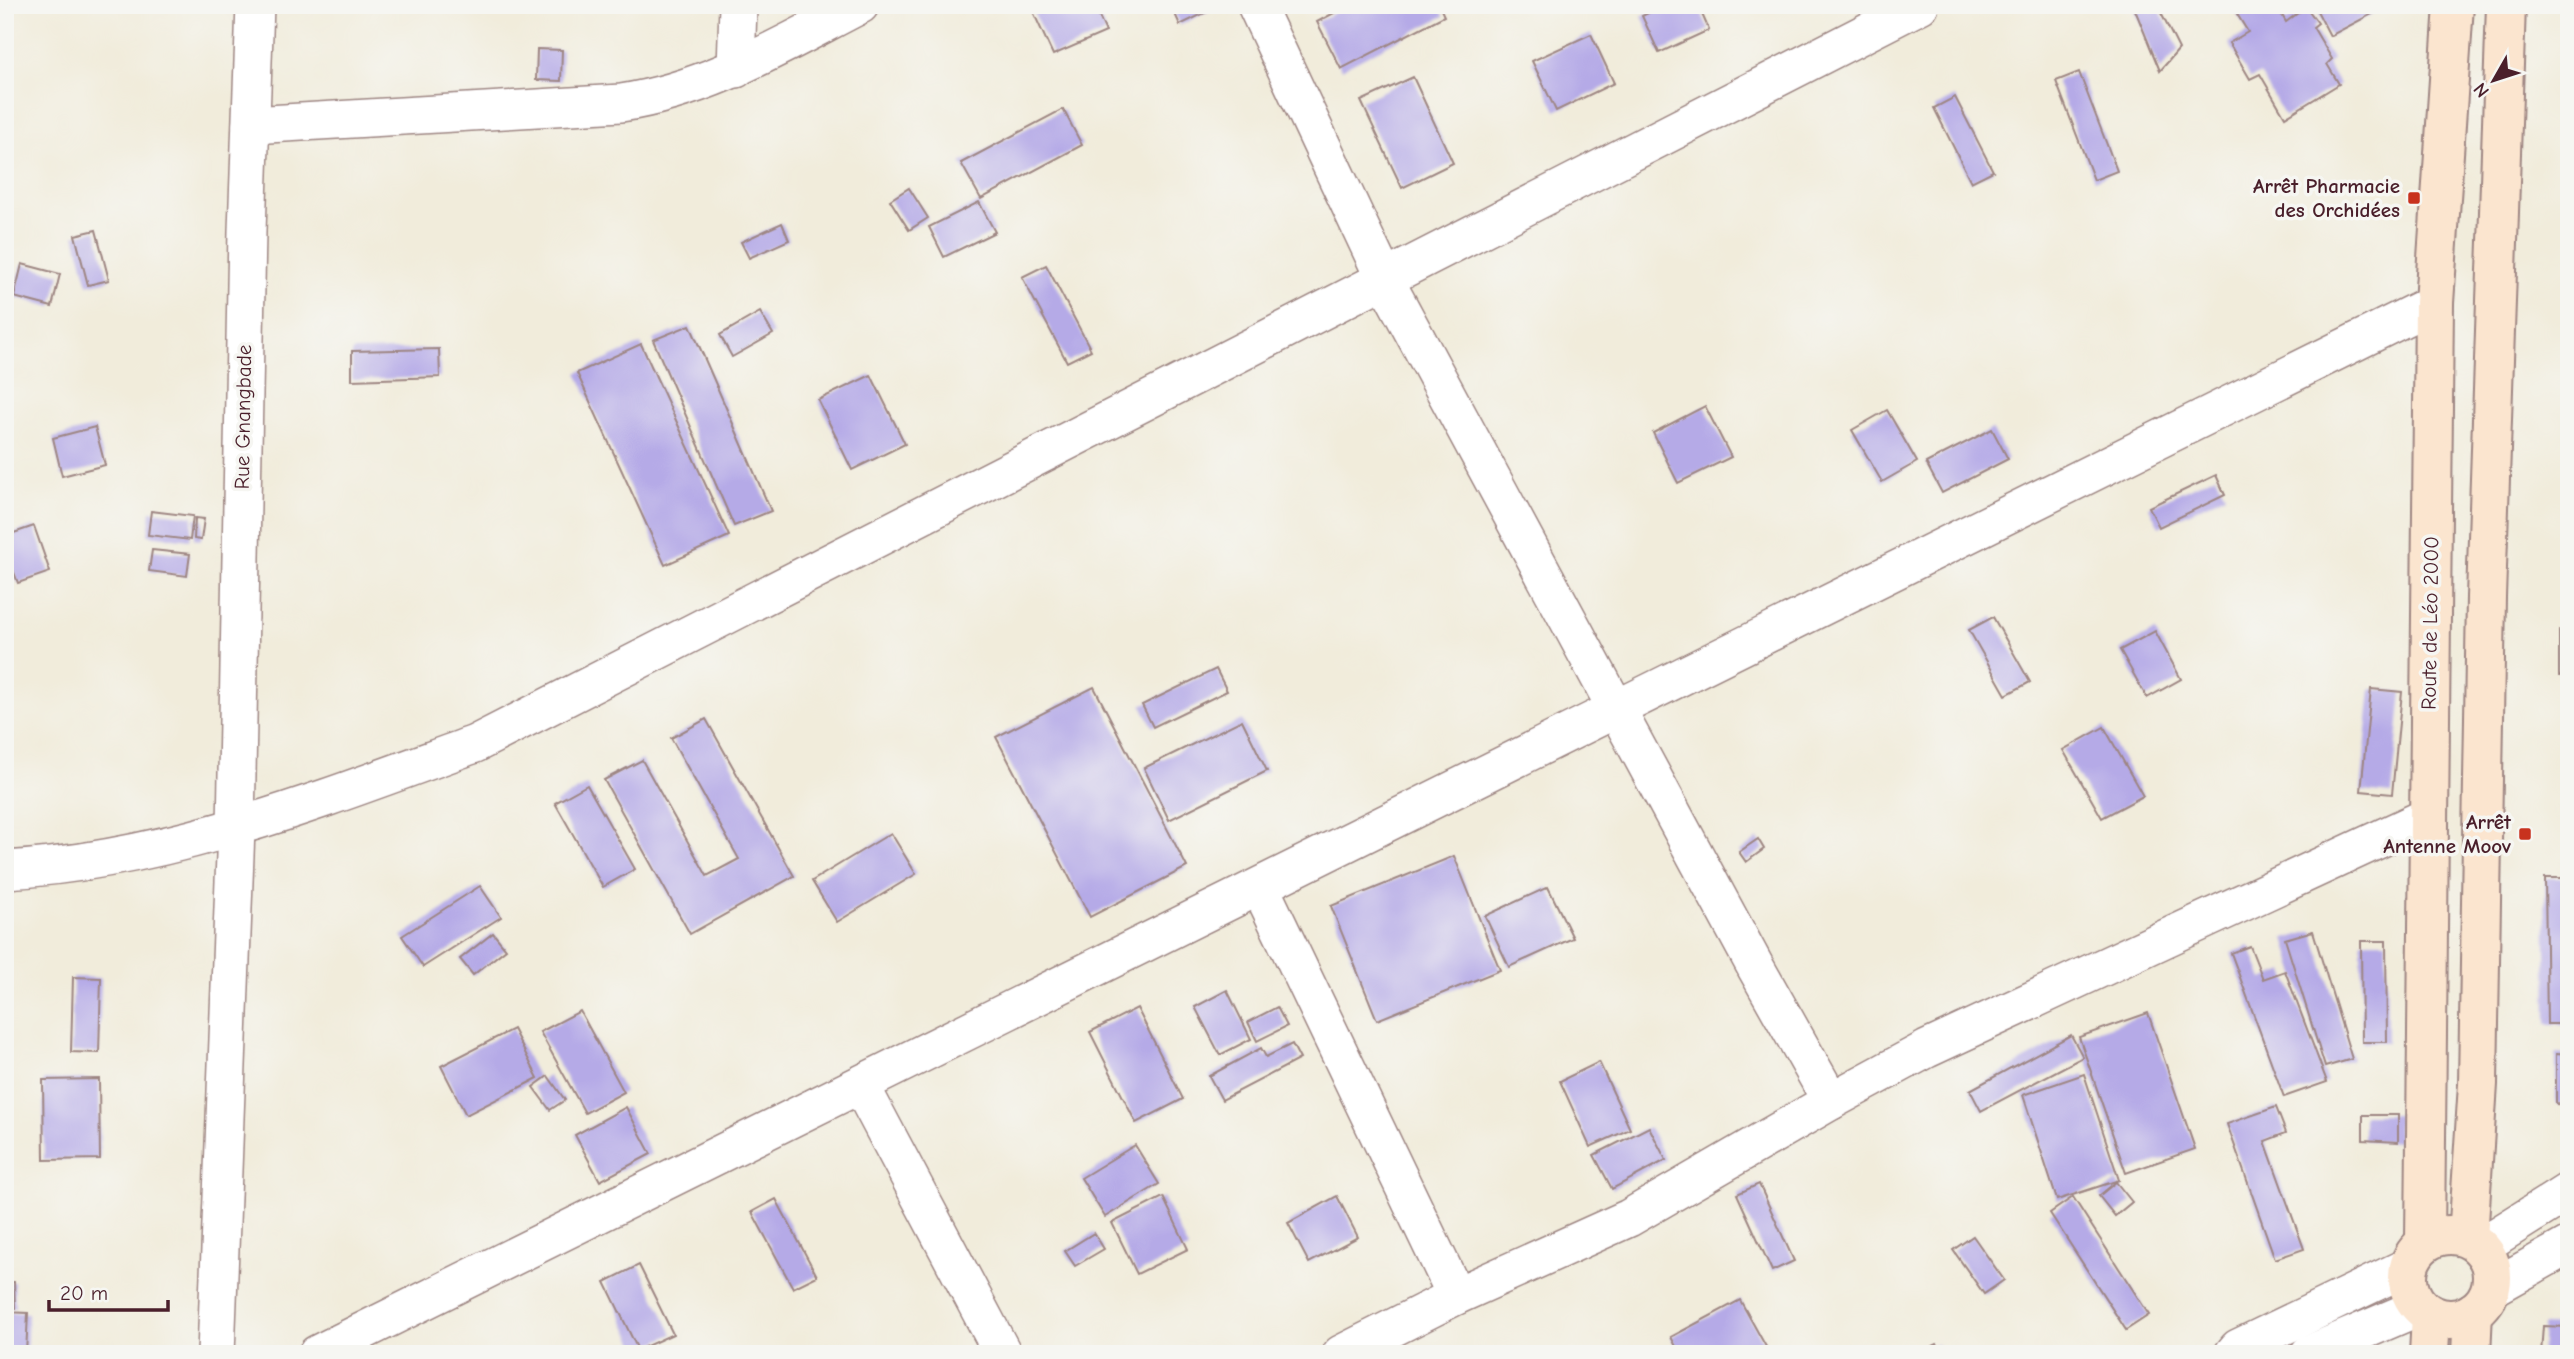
<svg xmlns="http://www.w3.org/2000/svg" width="2574" height="1359" font-family="'Comic Neue',sans-serif">
<rect width="100%" height="100%" fill="#f6f6f2"/>
<filter id="ink" filterUnits="userSpaceOnUse"><feTurbulence type="fractalNoise" baseFrequency=".0143" numOctaves="2"/><feDisplacementMap in="SourceGraphic" scale="14" xChannelSelector="R" yChannelSelector="G"/><feConvolveMatrix kernelMatrix="1 2 1 2 8 2 1 2 1" color-interpolation-filters="sRGB"/></filter>
<filter id="wash" filterUnits="userSpaceOnUse"><feTurbulence type="fractalNoise" baseFrequency=".00686" numOctaves="4" result="noise"/><feDisplacementMap in="SourceGraphic" scale="28" xChannelSelector="R" yChannelSelector="G"/><feGaussianBlur stdDeviation="1.57" result="paint"/><feColorMatrix in="noise" values="0 0 0 0 0 0 0 0 0 0 0 0 0 0 0 0 0 1.4 0 .05"/><feComposite in="paint" operator="in"/></filter>
<g filter="url(#wash)">
<rect width="100%" height="100%" fill="#f1ecdb"/>
<g id="blocks">
<g fill="#b5aae7">
<polygon points="448,5 458,5 457,12 447,12"/>
<polygon points="1030,5 1094,5 1106,32 1053,55"/>
<polygon points="1171,5 1216,5 1217,7 1180,25"/>
<polygon points="1349,5 1439,5 1444,16 1341,69 1317,22"/>
<polygon points="1664,5 1698,5 1709,30 1659,53 1642,16"/>
<polygon points="2133,5 2172,5 2161,13 2179,49 2160,71"/>
<polygon points="2253,5 2276,5 2286,22 2306,7 2318,23 2313,27 2332,59 2327,64 2339,84 2285,117 2260,74 2250,79 2229,43 2248,32 2237,14"/>
<polygon points="2314,5 2389,5 2330,36"/>
<polygon points="1591,34 1614,83 1556,111 1532,61"/>
<polygon points="537,49 562,50 561,81 536,80"/>
<polygon points="2079,72 2117,171 2094,180 2056,81"/>
<polygon points="1413,77 1453,163 1402,188 1361,101"/>
<polygon points="1955,97 1993,171 1971,182 1934,108"/>
<polygon points="1063,109 1082,145 981,199 961,163"/>
<polygon points="909,188 928,218 909,230 890,200"/>
<polygon points="979,202 995,232 944,257 929,227"/>
<polygon points="782,223 789,240 749,258 741,242"/>
<polygon points="96,230 109,280 88,285 75,235"/>
<polygon points="22,264 60,274 52,307 14,297"/>
<polygon points="1046,265 1091,350 1067,362 1022,277"/>
<polygon points="760,312 773,334 732,357 720,335"/>
<polygon points="690,325 771,511 734,526 653,340"/>
<polygon points="641,344 729,536 665,565 577,373"/>
<polygon points="439,349 440,377 352,380 352,351"/>
<polygon points="871,375 905,444 852,470 818,400"/>
<polygon points="1705,406 1731,457 1678,483 1653,433"/>
<polygon points="1887,410 1917,462 1882,482 1852,430"/>
<polygon points="95,427 105,465 62,476 53,438"/>
<polygon points="1992,429 2008,459 1942,493 1926,463"/>
<polygon points="2216,475 2225,495 2159,527 2149,507"/>
<polygon points="151,511 193,516 190,540 148,535"/>
<polygon points="195,518 204,519 201,540 194,539"/>
<polygon points="34,526 50,572 18,583 5,548 5,536"/>
<polygon points="152,550 190,554 187,576 149,571"/>
<polygon points="1993,617 2030,682 2006,695 1969,630"/>
<polygon points="2155,631 2181,679 2147,698 2120,650"/>
<rect x="2559" y="631" width="10" height="45"/>
<polygon points="1216,669 1227,691 1153,727 1142,705"/>
<polygon points="1094,687 1187,867 1090,917 996,737"/>
<polygon points="2371,689 2402,692 2392,794 2361,791"/>
<polygon points="706,719 794,876 690,934 604,780 642,760 707,876 739,859 671,738"/>
<polygon points="1242,720 1267,771 1169,820 1144,768"/>
<polygon points="2104,727 2143,796 2102,818 2063,750"/>
<polygon points="587,785 635,869 603,887 555,803"/>
<polygon points="891,833 916,874 837,922 812,881"/>
<polygon points="1758,839 1764,849 1746,862 1739,852"/>
<polygon points="1454,856 1500,970 1377,1020 1331,906"/>
<polygon points="2545,878 2569,878 2569,1024 2547,1024"/>
<polygon points="480,886 501,917 423,967 402,936"/>
<polygon points="1548,887 1573,938 1509,967 1485,916"/>
<polygon points="2313,931 2352,1059 2325,1067 2285,939"/>
<polygon points="493,933 506,949 473,975 460,959"/>
<polygon points="2361,941 2386,941 2387,1042 2362,1042"/>
<polygon points="2250,946 2263,979 2285,971 2327,1082 2284,1097 2231,953"/>
<polygon points="73,977 101,978 99,1053 71,1052"/>
<polygon points="1227,990 1251,1039 1220,1055 1195,1007"/>
<polygon points="1277,1007 1287,1026 1257,1041 1248,1022"/>
<polygon points="1137,1008 1183,1099 1136,1123 1090,1032"/>
<polygon points="580,1011 624,1092 585,1113 540,1032"/>
<polygon points="2148,1013 2195,1149 2126,1173 2079,1037"/>
<polygon points="513,1029 538,1078 466,1115 441,1066"/>
<polygon points="2071,1035 2083,1057 1981,1111 1970,1090"/>
<polygon points="1292,1044 1300,1059 1222,1100 1209,1076 1261,1048 1266,1057"/>
<polygon points="2556,1054 2569,1055 2569,1105 2556,1104"/>
<polygon points="1599,1062 1630,1129 1590,1147 1560,1081"/>
<polygon points="2084,1074 2119,1180 2057,1200 2023,1095"/>
<polygon points="548,1076 565,1100 550,1110 533,1087"/>
<polygon points="99,1079 100,1159 44,1160 43,1080"/>
<polygon points="626,1107 651,1154 600,1181 575,1135"/>
<polygon points="2276,1107 2286,1133 2265,1141 2304,1249 2275,1259 2227,1124"/>
<polygon points="2363,1115 2398,1115 2398,1142 2363,1140"/>
<polygon points="1649,1127 1666,1160 1612,1189 1594,1155"/>
<polygon points="1135,1145 1159,1184 1105,1217 1081,1178"/>
<polygon points="2116,1182 2132,1202 2115,1216 2099,1196"/>
<polygon points="1759,1184 1794,1261 1772,1271 1737,1194"/>
<polygon points="1337,1196 1358,1237 1309,1263 1288,1223"/>
<polygon points="1163,1197 1188,1249 1137,1274 1112,1223"/>
<polygon points="2073,1197 2149,1315 2126,1330 2050,1213"/>
<polygon points="776,1199 817,1276 793,1288 752,1212"/>
<polygon points="1094,1233 1104,1249 1075,1266 1065,1251"/>
<polygon points="1973,1236 2004,1280 1984,1294 1953,1250"/>
<polygon points="639,1265 673,1334 638,1350 605,1282"/>
<polygon points="5,1282 14,1282 15,1308 5,1308"/>
<polygon points="1740,1300 1770,1354 1680,1354 1671,1337"/>
<polygon points="5,1312 28,1313 26,1354 5,1354"/>
<polygon points="2543,1326 2569,1327 2569,1354 2541,1354"/>
<polygon points="1937,1344 1942,1354 1917,1354"/>
</g>
</g>
</g>
<g filter="url(#ink)">
<use href="#blocks" fill-opacity="0" stroke="#9e8683" stroke-width="2"/>
<g fill="none" stroke-linecap="round" stroke-linejoin="round">
<defs>
<g id="street">
<polyline points="1256,5 1385,280 1756,968 1831,1101"/>
<polyline points="736,69 738,5"/>
<path d="M 251,125 L 621,103 C 708,90 784,44 860,5"/>
<path d="M 5,870 C 169,861 323,799 475,744 L 1920,5"/>
<polyline points="1260,887 1456,1296"/>
<polyline points="861,1086 1003,1354"/>
<polyline points="2480,1247 2569,1191"/>
<polyline points="2491,1289 2569,1245"/>
<polyline points="216,1354 236,829 247,231 255,5"/>
<polyline points="317,1354 2434,303"/>
<polyline points="1341,1354 1456,1296 1629,1218 1831,1101 1927,1049 2427,817"/>
<polyline points="2233,1354 2238,1348 2409,1266"/>
<polyline points="2309,1354 2419,1307"/>
</g>
<g id="secondary">
<circle cx="2450" cy="1277" r="42"/>
<polyline points="2468,1238 2478,1084 2486,597 2506,5"/>
<polyline points="2425,1242 2434,303 2454,5"/>
<polyline points="2429,1354 2431,1315"/>
<polyline points="2471,1354 2473,1312"/>
</g>
</defs>
<use href="#street" stroke="#9e8683" stroke-width="40"/>
<use href="#secondary" stroke="#9e8683" stroke-width="42"/>
<use href="#street" stroke="#fff" stroke-width="37"/>
<use href="#secondary" stroke="#fbe5cf" stroke-width="38"/>
</g>
</g>
<g fill="#c8321e" stroke="#f6f6f2" stroke-width="2.5">
<rect x="2407" y="191" width="14" height="14" rx="3.5"/>
<rect x="2518" y="827" width="14" height="14" rx="3.5"/>
</g>
<g text-anchor="middle" dominant-baseline="central" stroke-width="7" stroke-linejoin="round" paint-order="stroke">
<g font-size="21" font-weight="bold" fill="#4a1f2b" stroke="#f6f6f2" text-anchor="end">
<text x="2400" y="186">Arrêt Pharmacie<tspan x="2400" dy="24">des Orchidées</tspan></text>
<text x="2511" y="822">Arrêt<tspan x="2511" dy="24">Antenne Moov</tspan></text>
</g>
<g font-size="21" fill="#4a1f2b" stroke="#f6f6f2">
<text transform="translate(243 417) rotate(-89)">Rue Gnangbade</text>
<text transform="translate(2430 623) rotate(-89)">Route de Léo 2000</text>
</g>
</g>
<rect width="2574" height="1359" fill="none" stroke="#f6f6f2" stroke-width="28"/>
<g transform="translate(2494 80) rotate(231)" stroke="#f6f6f2" stroke-width="5" paint-order="stroke">
<path d="M0-5L12 26L0 18L-12 26Z" fill="#4a1f2b"/>
<text y="-10" font-size="19" font-weight="bold" text-anchor="middle" fill="#4a1f2b">N</text>
</g>
<path d="M49 1300v10h119v-10" fill="none" stroke="#4a1f2b" stroke-width="3.5"/>
<text x="60" y="1300" font-size="21" fill="#4a1f2b" stroke="#f6f6f2" stroke-width="5" paint-order="stroke">20 m</text>
</svg>
